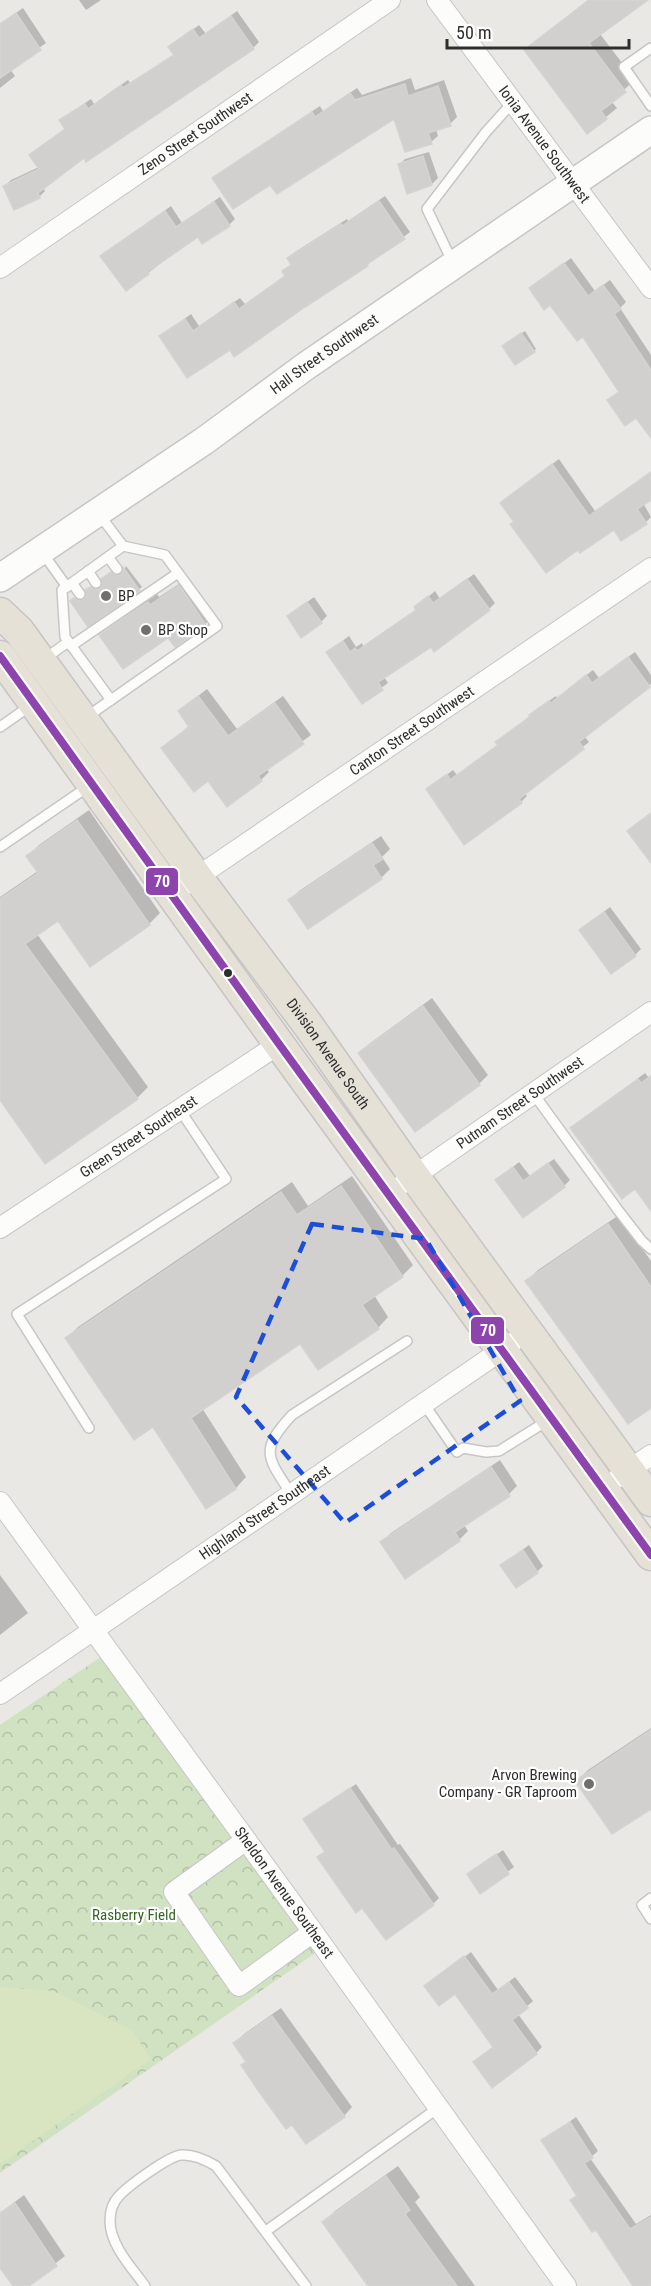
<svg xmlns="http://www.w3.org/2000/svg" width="651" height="2286" font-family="'Roboto Condensed',sans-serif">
<defs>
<pattern id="park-crowns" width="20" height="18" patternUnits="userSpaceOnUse" patternTransform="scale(1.5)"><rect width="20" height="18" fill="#d0e2c2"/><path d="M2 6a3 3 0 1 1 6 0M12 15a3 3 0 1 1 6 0" fill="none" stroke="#b3c2a7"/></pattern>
</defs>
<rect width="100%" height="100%" fill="#eae8e5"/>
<polygon fill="url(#park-crowns)" points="108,1652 324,1947 0,2173 0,1725"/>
<polygon fill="#d8e5c0" points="0,1987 53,1991 132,2030 151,2059 0,2164"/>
<g fill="#0003">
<polygon points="79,0 101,0 86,10"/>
<polygon points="588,0 646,0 600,34 635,80 611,101 617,108 588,132 526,51"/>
<polygon points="23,8 46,43 10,69 15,76 0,88 0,24"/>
<polygon points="237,11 259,42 253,48 84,156 43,187 45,191 39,197 5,186 11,180 39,167 31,155 66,128 61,121 67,115 91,99 94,104 128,80 130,83 175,54 170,47 199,25 206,34"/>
<polygon points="411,78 415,90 444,80 457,117 450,124 436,129 438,136 431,142 395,117 271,183 214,179 221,172 320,106 323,111 357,88 362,95"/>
<polygon points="429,152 438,178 432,184 399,165 405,159"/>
<polygon points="385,196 410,232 367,265 230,348 161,336 191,314 199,326 240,298 245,304 286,275 284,272 293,264 289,258 295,252 347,219 348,221"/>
<polygon points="220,197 235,219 229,225 198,235 148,273 108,251 171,206 182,223"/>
<polygon points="571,258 595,291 610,280 626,302 620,308 651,355 651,436 637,416 609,400 620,390 583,335 551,303 531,288"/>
<polygon points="525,331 536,349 534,351 507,343"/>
<polygon points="559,459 595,511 651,472 651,498 643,503 651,517 646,522 614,528 515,522 508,497"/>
<polygon points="126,566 142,587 88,624 74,598 78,596 81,598 87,598 90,588 94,585 97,587 104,587 106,577 114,571 118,573 123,573"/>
<polygon points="474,574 495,603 489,609 384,677 388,683 362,702 328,652 349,636 356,647 362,643 363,646 417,609 416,607 435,591 440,599"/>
<polygon points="188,578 214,616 205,624 169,636 101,635 110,627 157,594 159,597"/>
<polygon points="314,597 327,616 321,622 288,616"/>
<polygon points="635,652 651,675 651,684 584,736 589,742 525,793 527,796 521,802 465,843 428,789 453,770 457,775 499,744 537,709 556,696 557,698 593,670 599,678"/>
<polygon points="207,689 237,729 283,696 311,735 266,768 269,772 261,780 208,779 163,748 190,725 188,704"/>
<polygon points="89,810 160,913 149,924 91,965 58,919 37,934 148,1087 137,1098 0,1097 0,897 38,871 28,856 39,845"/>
<polygon points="381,836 390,849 382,857 390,869 381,878 308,927 290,900 299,891"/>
<polygon points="610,907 641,949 635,955 587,925"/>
<polygon points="432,998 488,1075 479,1084 360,1053 369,1044"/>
<polygon points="645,1073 649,1078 651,1076 651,1208 636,1187 572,1128"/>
<polygon points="554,1159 570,1180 564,1186 497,1180 519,1162 530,1176"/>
<polygon points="352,1176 413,1265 402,1276 374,1295 388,1317 378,1328 301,1341 202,1408 246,1477 236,1488 206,1507 154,1425 67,1338 78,1327 292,1182 308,1206"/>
<polygon points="619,1215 651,1261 651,1407 527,1281 538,1270"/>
<polygon points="500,1460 517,1486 509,1494 464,1525 468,1531 459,1540 405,1576 382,1542 391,1533"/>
<polygon points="529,1545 543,1566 537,1572 502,1565"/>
<polygon points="0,1575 28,1613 0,1635"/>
<polygon points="651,1728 651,1807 577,1781 588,1770"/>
<polygon points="356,1784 398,1845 400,1844 439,1898 433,1904 363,1906 319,1858 326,1851 305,1819"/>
<polygon points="503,1850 514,1867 480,1892 469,1874"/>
<polygon points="471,1952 498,1990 515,1977 533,2001 518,2014 542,2047 536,2053 494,2046 455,1992 426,1986"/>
<polygon points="281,2008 352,2107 344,2116 248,2061 235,2043 244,2034"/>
<polygon points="576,2117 598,2151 590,2158 636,2224 651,2215 651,2286 635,2286 596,2228 572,2200 578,2194 543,2141"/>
<polygon points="398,2166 420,2197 415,2202 475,2286 370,2286 324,2222 335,2211"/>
<polygon points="24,2195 65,2256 26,2286 15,2286 0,2265 0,2213"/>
</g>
<g fill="#d2d0ce" stroke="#d5d3d1" stroke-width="1.5">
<polygon points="589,0 648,0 589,43 626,92 601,111 607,119 587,134 524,50"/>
<polygon points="16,13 41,50 0,78 0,24"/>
<polygon points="231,16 254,49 86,162 84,158 38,193 40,198 14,210 3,186 39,169 29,155 65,129 59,120 85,104 88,109 121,85 123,88 174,55 168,47 193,29 199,38"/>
<polygon points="405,84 408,96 438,86 451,126 428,133 432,144 405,152 394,119 277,194 270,185 233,209 212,178 312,112 315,117 350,93 355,100"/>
<polygon points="423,156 432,185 407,194 398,164"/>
<polygon points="379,201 405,239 367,264 368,266 305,307 234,357 230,350 187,378 159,336 185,319 193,331 234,302 239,309 285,276 282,271 291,265 287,258 341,224 342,226"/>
<polygon points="214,202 230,226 202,244 198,237 147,272 149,274 126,291 100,256 165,211 176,227"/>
<polygon points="564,263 588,296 603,285 621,309 614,314 651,370 651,438 636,418 625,426 607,400 619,392 583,337 577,341 550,305 544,310 529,288"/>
<polygon points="521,333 535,352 515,365 502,346"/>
<polygon points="552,464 589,516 651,472 651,500 637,509 647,524 621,541 614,530 580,553 578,550 546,573 510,524 514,522 500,503"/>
<polygon points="123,567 140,591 88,627 70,601 74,598 78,600 83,600 86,596 85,590 90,587 94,589 99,589 102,585 101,579 111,572 115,575 121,575"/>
<polygon points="467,579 490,610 434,652 431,647 378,682 383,690 362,704 326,652 343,641 350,652 355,648 357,651 416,610 414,607 428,596 433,603"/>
<polygon points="179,585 206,625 175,647 168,638 123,669 99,635 148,602 150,605"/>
<polygon points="307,602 322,623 301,638 287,616"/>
<polygon points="628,657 650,687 579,742 584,749 519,799 522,803 464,845 426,789 447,774 450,780 498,745 495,742 531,716 529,715 549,701 551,703 586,675 592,683"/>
<polygon points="198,696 228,736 275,703 304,744 258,776 262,781 227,807 208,781 194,792 161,748 189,727 178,711"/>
<polygon points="651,813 651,863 627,831"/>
<polygon points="77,820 150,925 90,967 58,921 25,944 138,1099 45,1164 0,1100 0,899 38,873 26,856"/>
<polygon points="372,843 383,859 373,865 382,879 308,929 288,900"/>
<polygon points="604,912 636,956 611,974 579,930"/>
<polygon points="423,1006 480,1085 415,1132 358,1053"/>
<polygon points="651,1076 651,1211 635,1189 622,1199 570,1128 638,1079 641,1083"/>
<polygon points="548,1163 565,1187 523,1218 495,1180 513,1167 523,1181"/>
<polygon points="341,1186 403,1277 362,1305 379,1329 318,1370 300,1344 191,1418 236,1489 206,1509 153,1427 134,1440 65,1338 281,1192 297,1215"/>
<polygon points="608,1224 651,1287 651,1408 628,1424 525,1281"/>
<polygon points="491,1467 510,1496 455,1532 460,1541 405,1579 380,1542"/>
<polygon points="523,1550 538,1573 516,1588 500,1565"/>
<polygon points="651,1730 651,1809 612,1834 575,1781"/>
<polygon points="350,1788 392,1850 394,1848 434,1905 386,1940 362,1908 356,1913 317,1857 325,1852 303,1819"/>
<polygon points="496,1854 509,1874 480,1894 467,1874"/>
<polygon points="464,1956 492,1994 509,1982 528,2008 512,2020 537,2054 492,2088 473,2062 493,2047 455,1994 439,2006 424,1986"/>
<polygon points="272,2016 345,2117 306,2144 292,2125 286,2129 257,2089 241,2065 246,2062 233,2043"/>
<polygon points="570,2122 593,2158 584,2163 630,2229 651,2217 651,2286 633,2286 596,2230 592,2232 570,2200 577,2196 541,2140"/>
<polygon points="386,2176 410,2210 405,2214 457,2286 368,2286 322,2222"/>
<polygon points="15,2203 57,2266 29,2286 13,2286 0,2268 0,2213"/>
</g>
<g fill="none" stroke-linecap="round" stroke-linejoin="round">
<defs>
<g id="service">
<polyline points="651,48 624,67 651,106"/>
<polyline points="453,263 427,209 486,132 513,102"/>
<polyline points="42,552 67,587"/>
<polyline points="108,557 117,569"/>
<polyline points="88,571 96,583"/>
<polyline points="72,583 80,594"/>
<polyline points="71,646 178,573"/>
<polyline points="43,660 68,642"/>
<polyline points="111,700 65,637 62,590 123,546"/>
<polyline points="85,718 217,626 165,555 123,546 99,514"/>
<polyline points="0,727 30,706"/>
<polyline points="0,847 89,786"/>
<polyline points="533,1093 618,1210 642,1241 651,1249"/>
<polyline points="424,1404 457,1452 463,1448 486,1452 499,1451 547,1421"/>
<polyline points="89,1428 17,1314 226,1179 180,1110"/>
<path d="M 292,1495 C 267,1457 259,1451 292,1415 L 407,1341"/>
<polyline points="651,1898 642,1905 651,1919"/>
<polyline points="266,2231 438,2108"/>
<path d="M 145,2286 C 132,2268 110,2245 110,2221 C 110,2212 113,2202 119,2196 C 128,2186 169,2156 181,2155 C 194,2154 206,2160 216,2166 L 306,2286"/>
</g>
<g id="minor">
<path id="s1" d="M 437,0 L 651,288"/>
<path id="s2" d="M 0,268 L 390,0"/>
<path id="s3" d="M 187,884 L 651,568"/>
<path id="s4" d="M 404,1183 L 651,1012"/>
<path id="s5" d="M 0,1228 L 279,1044"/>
<polyline points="619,1477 651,1455"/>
<path id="s6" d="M 0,1502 L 313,1932 L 566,2286"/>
<path id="s7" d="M 0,1694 L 512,1343"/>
<polyline points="246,1840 174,1892 239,1986 313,1932"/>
</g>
<g id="secondary">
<path id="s8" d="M 0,578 L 204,441 L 306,366 L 651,130"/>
</g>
<g id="primary">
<path id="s9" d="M 0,613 L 19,631 L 197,877 L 308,1025 L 414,1176 L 651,1501"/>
<polyline points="0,656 279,1044 651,1555"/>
</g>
</defs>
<use href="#service" stroke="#c7c6c7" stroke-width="12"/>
<use href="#minor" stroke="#c7c6c7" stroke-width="22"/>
<use href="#secondary" stroke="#c7c6c7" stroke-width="30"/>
<use href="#primary" stroke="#c6c5c4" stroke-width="33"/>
<use href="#service" stroke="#fcfcfb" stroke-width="9"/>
<use href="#minor" stroke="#fcfcfb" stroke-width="20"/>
<use href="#secondary" stroke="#fcfcfb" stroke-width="27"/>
<use href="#primary" stroke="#e6e1d7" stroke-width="30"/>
<defs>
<polyline id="bus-1" points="0,656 279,1044 651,1555"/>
</defs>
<use href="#bus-1" stroke="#fff" stroke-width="12"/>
<use href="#bus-1" stroke="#8e44ad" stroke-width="8"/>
</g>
<path fill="none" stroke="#1d4ed8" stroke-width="4.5" stroke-dasharray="12 8" stroke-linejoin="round" d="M 312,1224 L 426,1239 L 520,1401 L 345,1523 L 236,1397 Z"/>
<g fill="#706f6e" stroke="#fff" stroke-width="2">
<circle cx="106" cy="596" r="6"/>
<circle cx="146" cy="630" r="6"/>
<circle cx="589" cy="1784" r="6"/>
</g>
<circle fill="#2e2e2e" stroke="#fff" stroke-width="2" cx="228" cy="973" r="5"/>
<g text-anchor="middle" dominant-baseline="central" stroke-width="4.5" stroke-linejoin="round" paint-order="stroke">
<g font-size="15" fill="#2e2e2e" stroke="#fff">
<text stroke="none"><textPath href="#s2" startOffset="237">Zeno Street Southwest</textPath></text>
<text stroke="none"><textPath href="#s1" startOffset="180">Ionia Avenue Southwest</textPath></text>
<text stroke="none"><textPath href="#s8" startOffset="394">Hall Street Southwest</textPath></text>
<text stroke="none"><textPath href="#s3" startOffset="272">Canton Street Southwest</textPath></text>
<text stroke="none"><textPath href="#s9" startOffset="550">Division Avenue South</textPath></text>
<text stroke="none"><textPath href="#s4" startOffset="141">Putnam Street Southwest</textPath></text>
<text stroke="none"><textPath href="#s5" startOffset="166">Green Street Southeast</textPath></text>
<text stroke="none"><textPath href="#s7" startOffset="321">Highland Street Southeast</textPath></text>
<text stroke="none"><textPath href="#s6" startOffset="483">Sheldon Avenue Southeast</textPath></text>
</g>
<g font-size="15" fill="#2e2e2e" stroke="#fff" text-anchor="start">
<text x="118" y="596">BP</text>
<text x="158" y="630">BP Shop</text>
<text x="577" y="1775" text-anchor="end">Arvon Brewing<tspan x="577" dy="17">Company - GR Taproom</tspan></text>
</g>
<g font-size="15" fill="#346424" stroke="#fff">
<text x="134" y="1915">Rasberry Field</text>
</g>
</g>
<g stroke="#fff" stroke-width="2">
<rect x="145" y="867" width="34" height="29" rx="6" fill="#8e44ad"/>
<rect x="470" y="1316" width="35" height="29" rx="6" fill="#8e44ad"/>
</g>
<g font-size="16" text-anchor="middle" font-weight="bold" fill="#fff">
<text x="162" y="887">70</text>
<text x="488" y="1336">70</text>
</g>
<path d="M447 39v9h182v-9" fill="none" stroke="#2e2e2e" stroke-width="3"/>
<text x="456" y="39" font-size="18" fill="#2e2e2e" stroke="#ffffff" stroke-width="4.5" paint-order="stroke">50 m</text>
</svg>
